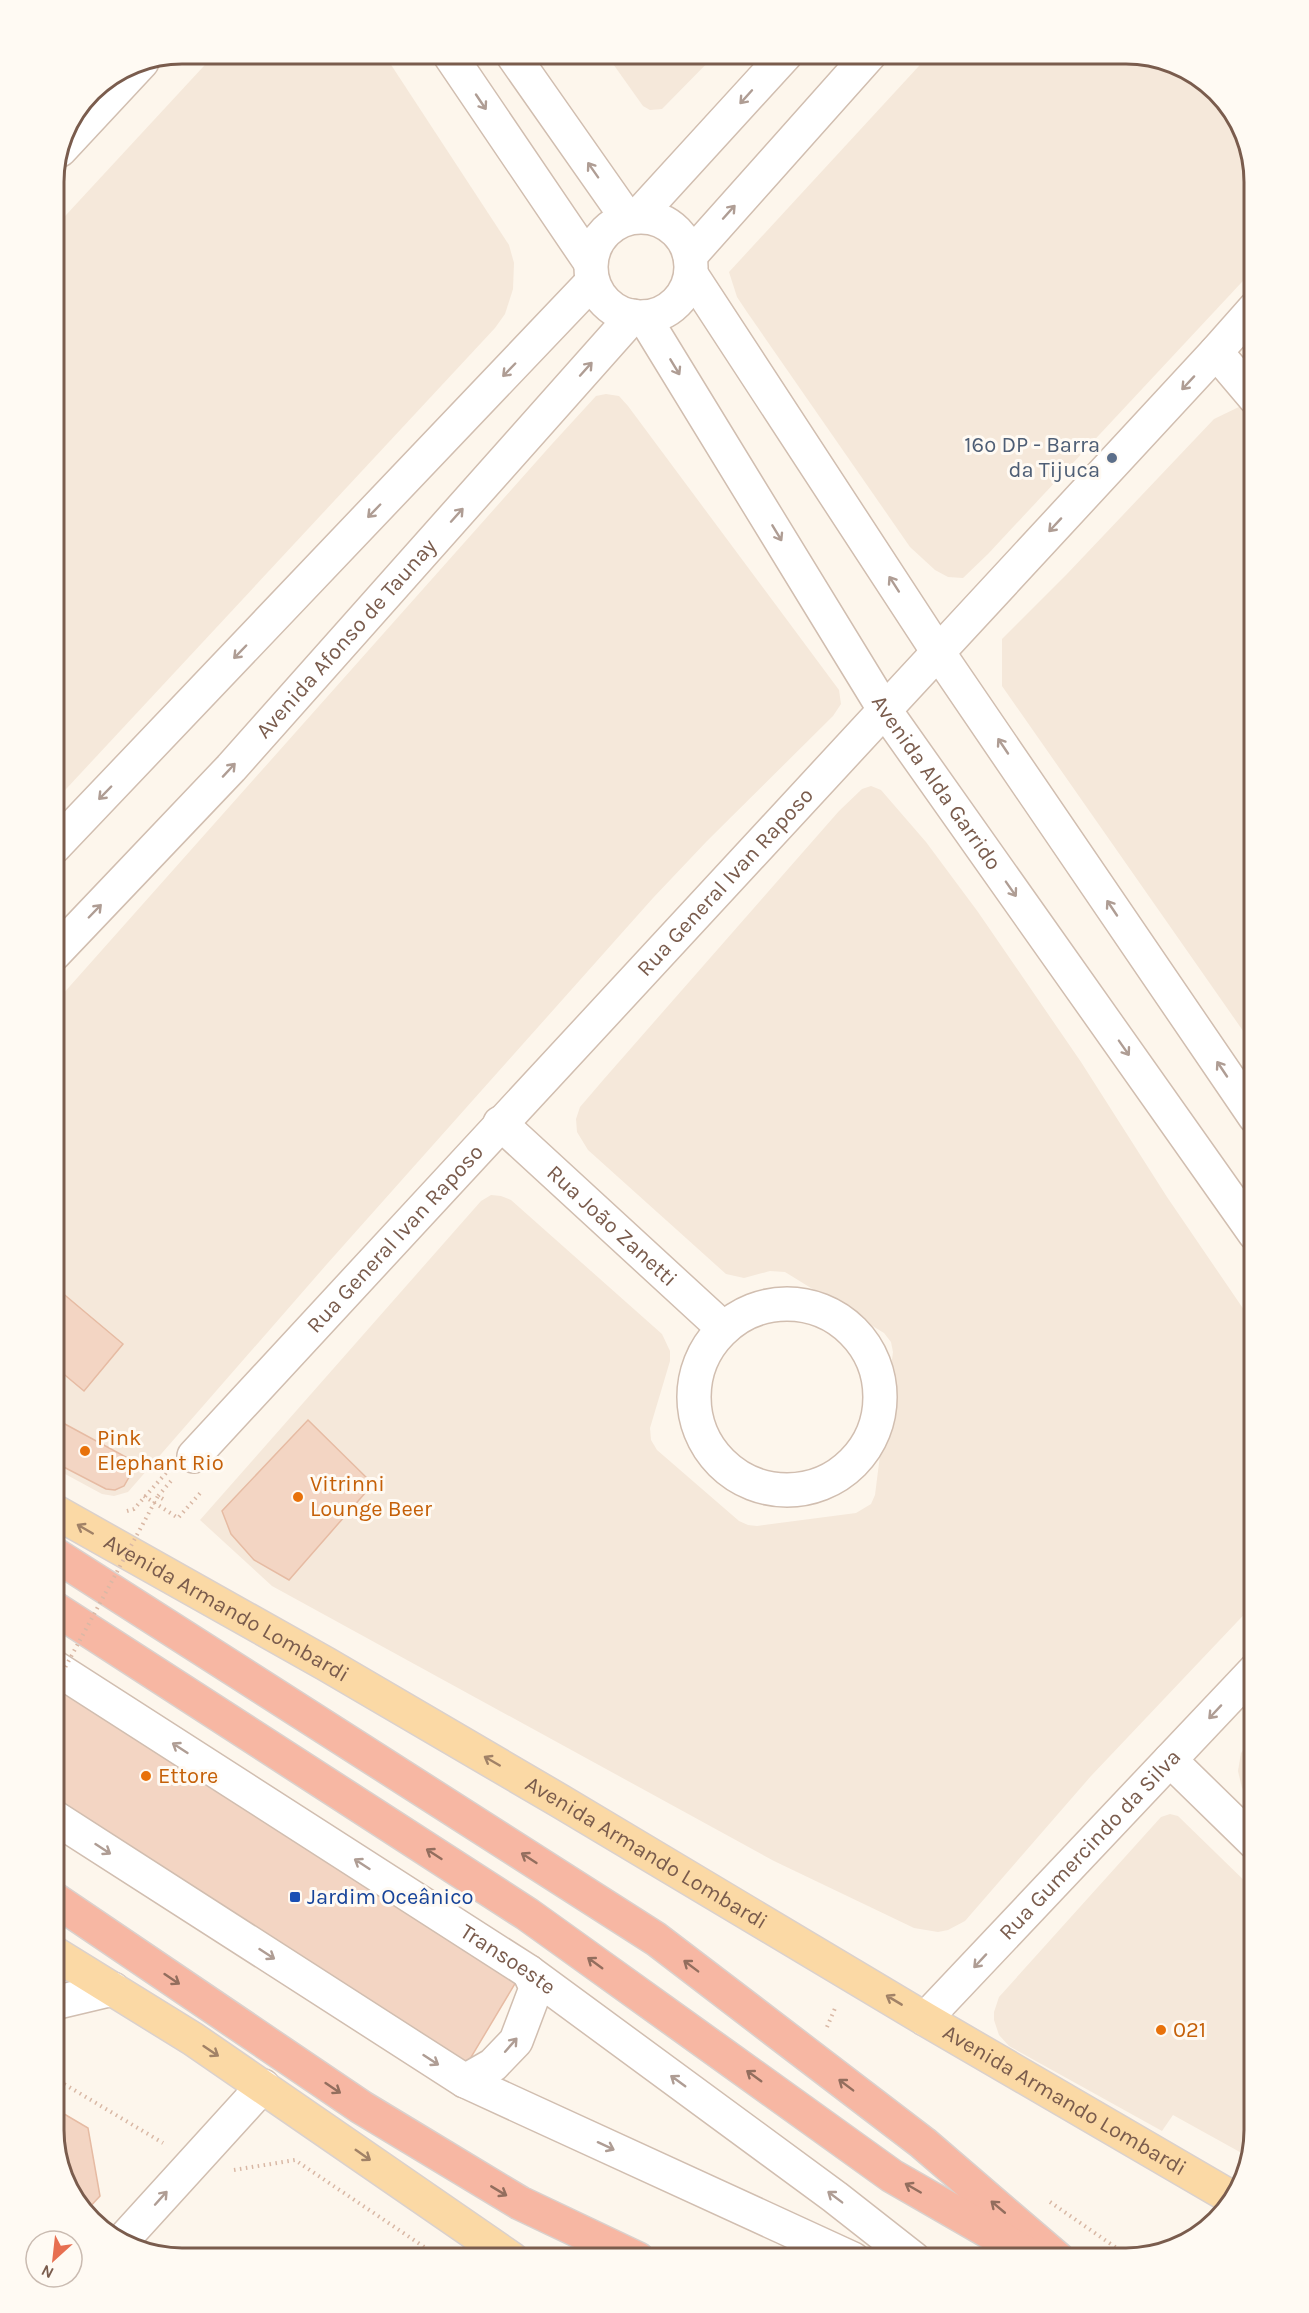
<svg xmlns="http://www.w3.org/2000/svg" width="1309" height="2313" font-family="Karla,sans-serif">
<rect width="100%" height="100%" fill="#fdf6ec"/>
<g fill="#f5e8da">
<polygon points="215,54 384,54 509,245 514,263 513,289 505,314 495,328 54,802 54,228"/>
<polygon points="606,54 716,54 662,109 650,110 643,106"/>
<polygon points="930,54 1135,54 1198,76 1242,126 1255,183 1255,268 988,554 963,578 948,577 935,570 910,547 747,312 737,297 729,272"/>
<polygon points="606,394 619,396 628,406 839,690 841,704 833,716 707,841 653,898 327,1264 128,1492 114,1496 102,1494 54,1468 54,1004 552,444 596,396"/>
<polygon points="1243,405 1255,419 1255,1048 1002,686 1002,639 1067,574 1214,419"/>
<polygon points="871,786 881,790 926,842 978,912 1081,1062 1167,1197 1255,1326 1255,1603 1091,1776 965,1921 948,1930 938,1932 914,1928 774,1861 272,1586 200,1520 481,1201 491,1195 501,1196 511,1200 662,1334 670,1351 670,1361 650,1428 651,1440 657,1450 739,1521 748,1525 757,1526 856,1513 871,1504 875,1495 893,1352 891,1342 884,1333 785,1272 770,1271 744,1278 726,1274 588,1150 577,1132 576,1119 580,1107 604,1079 839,811 862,789"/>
<polygon points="1255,1734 1255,1803 1242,1788 1238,1771 1241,1753"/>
<polygon points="1170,1814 1178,1816 1255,1891 1255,2131 1247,2156 1173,2115 1162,2131 1009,2046 999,2035 994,2020 994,2012 999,1997 1161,1817"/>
</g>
<g fill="#f3d5c3" stroke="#e6bba3" stroke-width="1.5">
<polygon points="54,1286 123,1344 84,1391 54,1366"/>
<polygon points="308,1420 373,1484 289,1580 254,1560 231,1534 222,1511"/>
<polygon points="63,1423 137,1463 124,1486 115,1490 106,1489 54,1462 54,1440"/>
<polygon points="54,1686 516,1982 467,2064 54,1801"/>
<polygon points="54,2108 88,2128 100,2196 87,2210 67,2187 54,2130"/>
<polygon points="312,2251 321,2259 305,2259"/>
</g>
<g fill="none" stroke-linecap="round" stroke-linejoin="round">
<defs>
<g id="minor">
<polyline points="449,54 590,262"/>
<polyline points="512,54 627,218"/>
<polyline points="60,150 142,62"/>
<polyline points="638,216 786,54"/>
<circle cx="641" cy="267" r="50"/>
<polyline points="690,256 870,54"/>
<polyline points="691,274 938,652 1255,1117"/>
<path id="s1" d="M 644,317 L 884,709 L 1255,1234"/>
<polyline points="1216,352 1255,398"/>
<polyline points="54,847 592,282"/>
<path id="s2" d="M 54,954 L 231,768 L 633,316"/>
<path id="s3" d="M 500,1123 L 723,1328"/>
<circle cx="787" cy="1397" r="93"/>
<path id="s4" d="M 194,1456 L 1216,352 L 1255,308"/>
<path id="s5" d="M 54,1667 L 529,1972 L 835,2197 L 914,2259"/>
<polyline points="1170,1760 1255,1843"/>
<polyline points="54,1817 465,2081 853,2259"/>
<polyline points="54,2003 113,1989"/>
<path id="s6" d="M 925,2019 L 1255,1670"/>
<polyline points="465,2081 493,2065 516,2041 536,1988 529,1972"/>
<polyline points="122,2241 263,2086"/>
</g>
<g id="major">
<path id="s7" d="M 54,1511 L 326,1664 L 560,1801 L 925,2019 L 1234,2199"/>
<polyline points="54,1953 193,2039 512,2259"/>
</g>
<g id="highway">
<polyline points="54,1554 656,1939 923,2143 1058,2259"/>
<polyline points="54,1608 527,1914 892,2176 1033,2257"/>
<polyline points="54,1899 361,2107 520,2203 638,2259"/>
</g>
</defs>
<use href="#minor" stroke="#d1beb0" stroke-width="36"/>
<use href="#major" stroke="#dad1cd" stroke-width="36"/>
<use href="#highway" stroke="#dad1cd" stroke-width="36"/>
<g stroke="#d9b8a5" stroke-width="4" stroke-dasharray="1.5 4.5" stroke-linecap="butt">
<polyline points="144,1496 178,1518 202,1491"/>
<polyline points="163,1499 158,1496 171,1481"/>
<polyline points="127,1511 134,1509 166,1473"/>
<polyline points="54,1731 63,1735"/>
<polyline points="827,2027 836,2006"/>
<polyline points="54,2078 163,2143"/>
<polyline points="234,2170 295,2160 442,2259"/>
<polyline points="1050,2202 1131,2258"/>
</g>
<use href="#minor" stroke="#fff" stroke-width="33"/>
<use href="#major" stroke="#fbd9a5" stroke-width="33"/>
<use href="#highway" stroke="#f7b7a3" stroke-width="33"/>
<polyline stroke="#d9b8a5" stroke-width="4" stroke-dasharray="1.5 4.5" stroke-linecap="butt" points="54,1688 158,1496"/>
</g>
<defs><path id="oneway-shaft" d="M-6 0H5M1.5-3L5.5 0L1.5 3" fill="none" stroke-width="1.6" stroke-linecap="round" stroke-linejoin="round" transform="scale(1.5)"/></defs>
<g stroke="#af9d94">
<use href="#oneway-shaft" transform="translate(746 97) rotate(132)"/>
<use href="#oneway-shaft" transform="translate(481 102) rotate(56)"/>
<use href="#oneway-shaft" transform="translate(593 170) rotate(-125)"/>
<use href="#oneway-shaft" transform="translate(729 212) rotate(-48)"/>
<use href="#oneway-shaft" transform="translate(675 367) rotate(59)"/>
<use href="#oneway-shaft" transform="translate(586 369) rotate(-48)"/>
<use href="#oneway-shaft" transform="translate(509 370) rotate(134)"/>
<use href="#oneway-shaft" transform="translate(1188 383) rotate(133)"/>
<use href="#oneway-shaft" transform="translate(374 511) rotate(134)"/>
<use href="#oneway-shaft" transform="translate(457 515) rotate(-48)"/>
<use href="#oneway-shaft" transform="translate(1055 525) rotate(133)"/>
<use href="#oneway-shaft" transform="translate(777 533) rotate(59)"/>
<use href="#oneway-shaft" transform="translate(894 584) rotate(-123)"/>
<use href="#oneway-shaft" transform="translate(240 652) rotate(134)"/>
<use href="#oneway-shaft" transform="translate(1003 746) rotate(-124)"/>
<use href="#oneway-shaft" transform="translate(229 770) rotate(-47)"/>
<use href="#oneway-shaft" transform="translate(105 793) rotate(134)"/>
<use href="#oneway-shaft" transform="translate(1011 889) rotate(55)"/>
<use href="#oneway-shaft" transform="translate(1112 908) rotate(-124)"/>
<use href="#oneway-shaft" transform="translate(95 911) rotate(-46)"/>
<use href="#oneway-shaft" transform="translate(1124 1048) rotate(55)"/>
<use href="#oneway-shaft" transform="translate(1222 1069) rotate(-124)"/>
<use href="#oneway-shaft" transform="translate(1215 1712) rotate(133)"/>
<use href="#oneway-shaft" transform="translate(180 1748) rotate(-147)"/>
<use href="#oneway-shaft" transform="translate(103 1849) rotate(33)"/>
<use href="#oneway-shaft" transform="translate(362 1864) rotate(-147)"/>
<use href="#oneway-shaft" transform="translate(267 1954) rotate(33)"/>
<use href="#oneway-shaft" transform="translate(980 1961) rotate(133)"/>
<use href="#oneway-shaft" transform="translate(511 2045) rotate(-49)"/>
<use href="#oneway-shaft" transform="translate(431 2060) rotate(33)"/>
<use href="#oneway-shaft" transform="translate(678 2081) rotate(-144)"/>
<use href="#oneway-shaft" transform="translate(606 2146) rotate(25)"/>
<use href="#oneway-shaft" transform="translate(835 2197) rotate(-143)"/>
<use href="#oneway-shaft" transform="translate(161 2198) rotate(-48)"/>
</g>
<g stroke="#a18267">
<use href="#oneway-shaft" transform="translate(85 1529) rotate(-150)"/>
<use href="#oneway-shaft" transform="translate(492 1761) rotate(-150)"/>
<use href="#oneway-shaft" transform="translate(894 2000) rotate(-149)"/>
<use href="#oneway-shaft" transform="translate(211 2051) rotate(34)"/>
<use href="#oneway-shaft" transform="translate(363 2155) rotate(35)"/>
</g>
<g stroke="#936e5e">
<use href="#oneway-shaft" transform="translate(434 1854) rotate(-147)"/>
<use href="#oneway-shaft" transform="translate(529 1858) rotate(-147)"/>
<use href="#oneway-shaft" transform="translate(595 1963) rotate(-144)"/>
<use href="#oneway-shaft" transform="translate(691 1966) rotate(-143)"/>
<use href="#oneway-shaft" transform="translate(172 1979) rotate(34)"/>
<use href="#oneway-shaft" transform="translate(754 2076) rotate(-144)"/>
<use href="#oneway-shaft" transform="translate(846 2085) rotate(-143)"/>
<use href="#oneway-shaft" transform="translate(333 2088) rotate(34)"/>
<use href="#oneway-shaft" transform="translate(913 2188) rotate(-150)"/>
<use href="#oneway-shaft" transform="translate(499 2191) rotate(31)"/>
<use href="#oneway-shaft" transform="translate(998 2207) rotate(-140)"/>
</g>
<circle fill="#5c6f8a" stroke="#fffaf3" stroke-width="2" cx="1112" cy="458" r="6"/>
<g fill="#e8710a" stroke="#fffaf3" stroke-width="2">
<circle cx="85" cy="1451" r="6"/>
<circle cx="298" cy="1497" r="6"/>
<circle cx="146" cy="1776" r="6"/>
<circle cx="1161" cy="2030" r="6"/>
</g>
<rect fill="#1a4fb4" stroke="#fffaf3" stroke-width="2" x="289" y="1891" width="12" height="12" rx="3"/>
<g text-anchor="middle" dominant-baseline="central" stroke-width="6" stroke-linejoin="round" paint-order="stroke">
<g font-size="22" fill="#4e5e75" stroke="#fffaf3" text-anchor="end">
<text x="1100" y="445">16º DP - Barra<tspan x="1100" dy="25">da Tijuca</tspan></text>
</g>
<g font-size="22" fill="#7a5c4d" stroke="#fffaf3">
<text stroke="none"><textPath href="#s2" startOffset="430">Avenida Afonso de Taunay</textPath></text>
<text stroke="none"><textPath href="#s1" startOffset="550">Avenida Alda Garrido</textPath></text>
<text stroke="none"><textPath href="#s4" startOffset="782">Rua General Ivan Raposo</textPath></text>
<text stroke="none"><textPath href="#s3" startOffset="152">Rua João Zanetti</textPath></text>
<text stroke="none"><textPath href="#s4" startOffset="296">Rua General Ivan Raposo</textPath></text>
<text stroke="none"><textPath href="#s7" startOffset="198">Avenida Armando Lombardi</textPath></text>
<text stroke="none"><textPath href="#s6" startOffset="240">Rua Gumercindo da Silva</textPath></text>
<text stroke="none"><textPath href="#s7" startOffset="684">Avenida Armando Lombardi</textPath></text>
<text stroke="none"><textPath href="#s5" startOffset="540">Transoeste</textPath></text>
<text stroke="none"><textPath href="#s7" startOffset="1170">Avenida Armando Lombardi</textPath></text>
</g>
<g font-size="22" fill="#c56008" stroke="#fffaf3" text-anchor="start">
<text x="97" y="1438">Pink<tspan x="97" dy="25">Elephant Rio</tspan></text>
<text x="310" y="1484">Vitrinni<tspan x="310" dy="25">Lounge Beer</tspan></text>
<text x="158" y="1776">Ettore</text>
<text x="1173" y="2030">021</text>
</g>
<g font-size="22" fill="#164399" stroke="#fffaf3" text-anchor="start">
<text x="307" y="1897">Jardim Oceânico</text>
</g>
</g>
<path d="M0 0H1309V2313H0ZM182 64H1126A118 118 0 0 1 1244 182V2130A118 118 0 0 1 1126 2248H182A118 118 0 0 1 64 2130V182A118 118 0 0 1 182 64Z" fill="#fffaf3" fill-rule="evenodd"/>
<path fill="none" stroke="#7a5c4d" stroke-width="3" d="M182 64H1126A118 118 0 0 1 1244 182V2130A118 118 0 0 1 1126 2248H182A118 118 0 0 1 64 2130V182A118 118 0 0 1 182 64Z"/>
<g transform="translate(54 2259) rotate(207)"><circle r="28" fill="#fffaf3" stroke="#cabbb1" stroke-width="1.5"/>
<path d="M0-4.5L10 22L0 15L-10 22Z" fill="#e76f51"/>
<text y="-9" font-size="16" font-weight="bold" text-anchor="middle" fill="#7a5c4d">N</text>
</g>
</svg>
